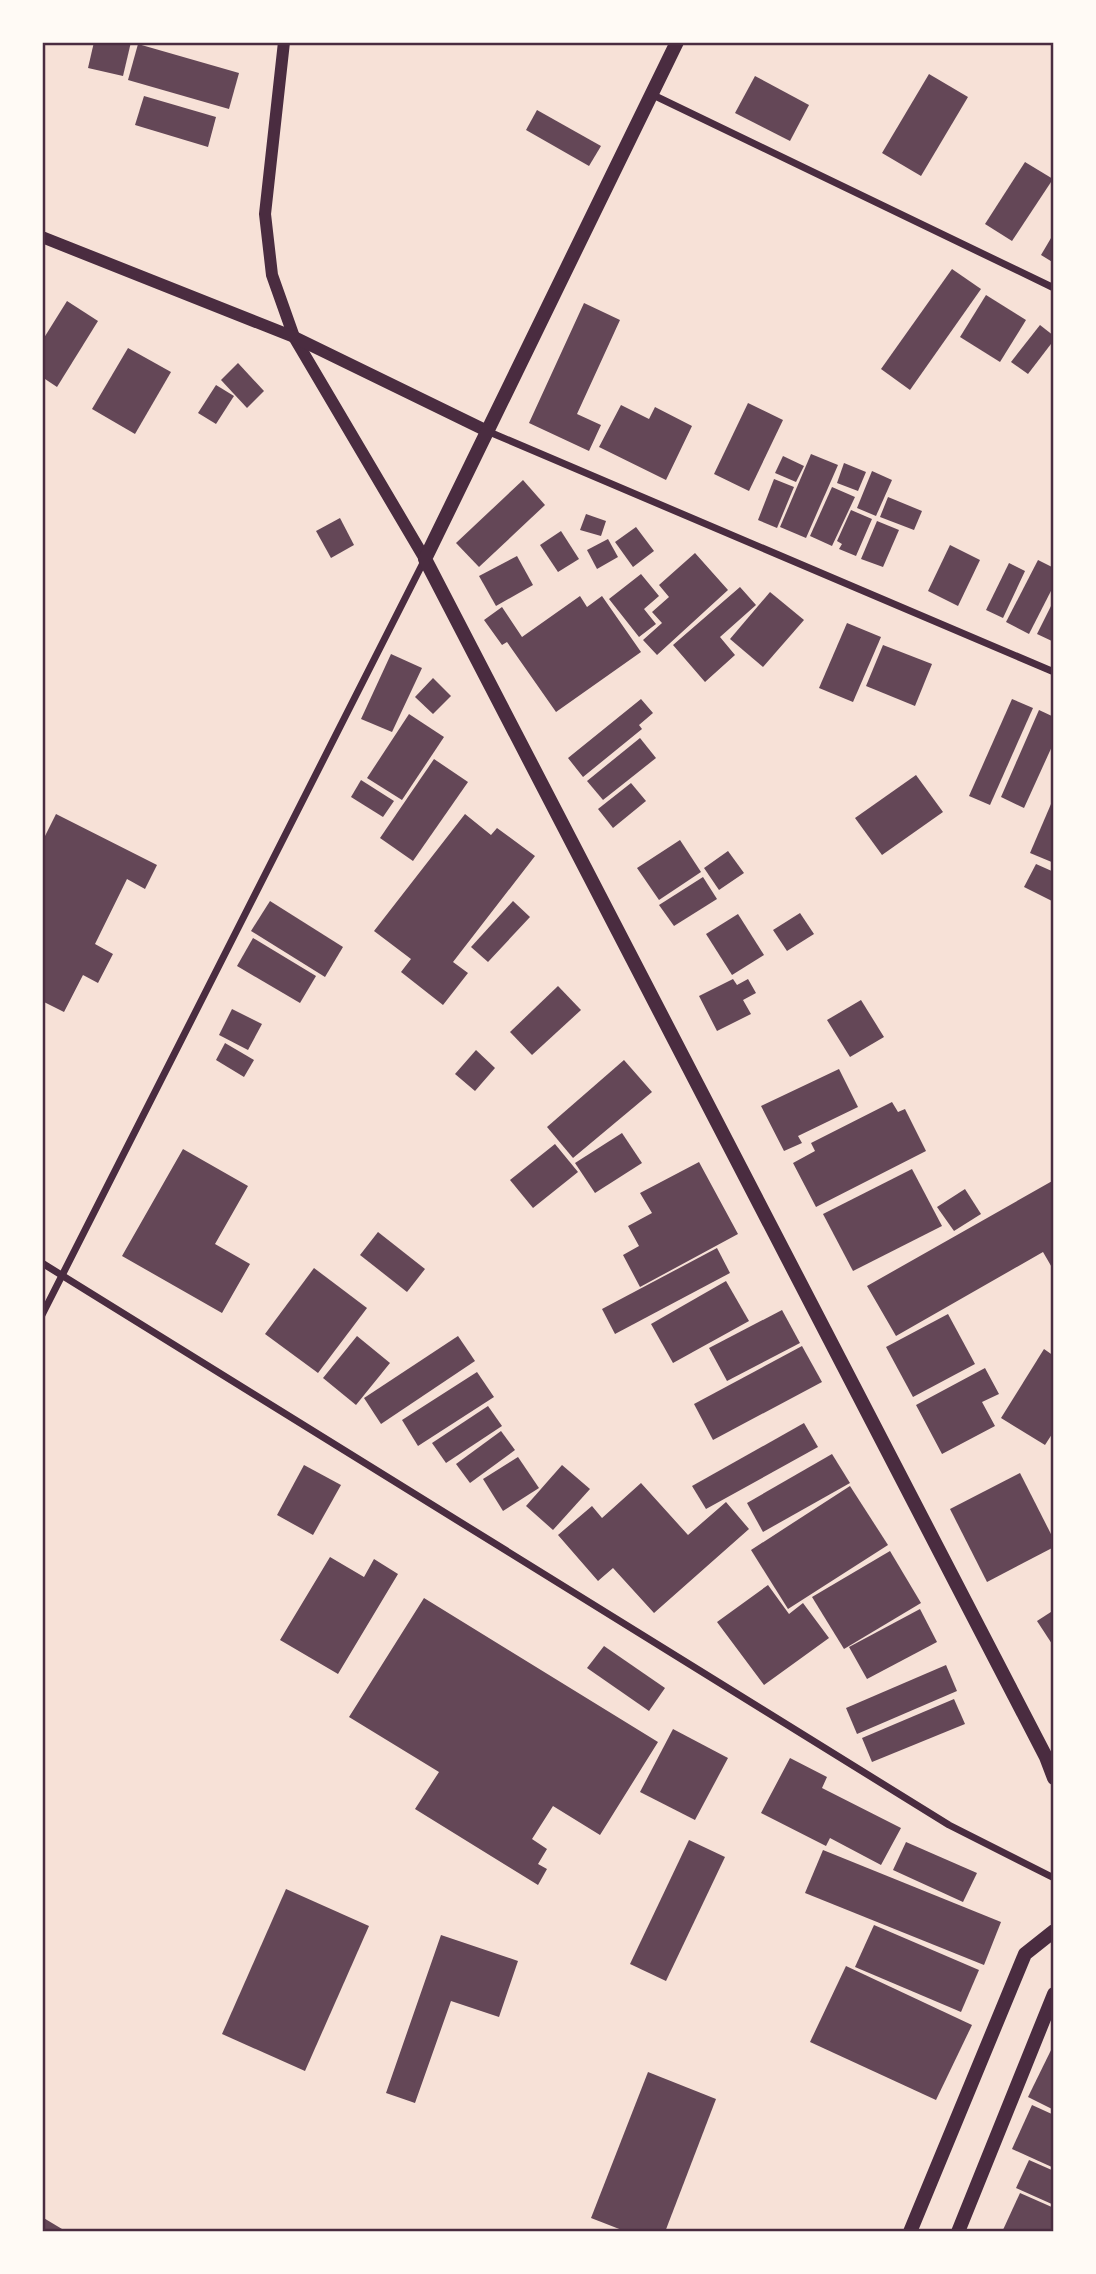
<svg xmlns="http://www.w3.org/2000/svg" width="1096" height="2274" font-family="Inter,sans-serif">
<rect width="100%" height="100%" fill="#f7e1d7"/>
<g fill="#644757">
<polygon points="94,42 131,42 123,76 88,68"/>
<polygon points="138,44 239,73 229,109 128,80"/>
<polygon points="929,74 968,97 921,176 882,153"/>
<polygon points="755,76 809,105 790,141 735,113"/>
<polygon points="144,96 216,117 208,147 135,125"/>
<polygon points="537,110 601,146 589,166 526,130"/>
<polygon points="1025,162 1053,179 1012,241 985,224"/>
<polygon points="1054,233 1054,263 1041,255"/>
<polygon points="952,269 981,289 910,390 881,369"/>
<polygon points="986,295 1026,320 1000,362 960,337"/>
<polygon points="67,301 98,321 57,387 42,377 42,341"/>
<polygon points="584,303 620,320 577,414 601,425 589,451 529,423"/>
<polygon points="1040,325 1054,336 1054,340 1028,374 1011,362"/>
<polygon points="128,348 171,372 135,434 92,409"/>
<polygon points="238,363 264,391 247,408 221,380"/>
<polygon points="216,385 234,396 216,424 198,413"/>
<polygon points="748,403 783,420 749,491 714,474"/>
<polygon points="621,405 649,419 655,407 692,426 666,480 599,447"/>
<polygon points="811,454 838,465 806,538 780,527"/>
<polygon points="783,456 804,466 796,482 775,473"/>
<polygon points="844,463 866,472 858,491 837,483"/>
<polygon points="872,471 892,480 876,516 857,508"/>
<polygon points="774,479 794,487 777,528 758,520"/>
<polygon points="523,480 545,505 479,567 456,543"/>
<polygon points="832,487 855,497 832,546 810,536"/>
<polygon points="888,497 922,511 914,530 880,517"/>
<polygon points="851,510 872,519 856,556 839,549 842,544 837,541"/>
<polygon points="586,514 606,521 601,536 580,530"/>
<polygon points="340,518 354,545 331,558 316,531"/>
<polygon points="877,521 899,530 883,567 861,559"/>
<polygon points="636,527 654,551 633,567 615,542"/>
<polygon points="561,531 579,559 558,572 540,545"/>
<polygon points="608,539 618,557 597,569 587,550"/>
<polygon points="950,545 980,560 958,606 928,591"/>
<polygon points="695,553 728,590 657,655 643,640 662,623 652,612 669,597 659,585"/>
<polygon points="517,556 533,585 496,606 479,576"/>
<polygon points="1038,560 1054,568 1054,585 1029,634 1006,622"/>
<polygon points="1009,563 1025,571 1003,618 986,610"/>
<polygon points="641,574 659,596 644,609 656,624 639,637 609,599"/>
<polygon points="740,587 756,605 720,637 735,655 705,682 673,645"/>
<polygon points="770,592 804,620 763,667 730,639"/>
<polygon points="580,596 587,607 602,596 641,652 556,712 507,642 502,645 484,620 502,607 522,637"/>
<polygon points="1054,600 1054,642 1037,634"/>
<polygon points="847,623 881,637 853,702 819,688"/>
<polygon points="883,645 932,664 915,706 866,686"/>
<polygon points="391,654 422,668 392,732 361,719"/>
<polygon points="433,678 451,696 433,714 415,697"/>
<polygon points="641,699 653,713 639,725 642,729 583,777 568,758"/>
<polygon points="1012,699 1033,708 990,805 969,796"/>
<polygon points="1039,710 1054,717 1054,742 1024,808 1001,797"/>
<polygon points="409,714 444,737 402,800 367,778"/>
<polygon points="640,738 656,758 603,800 587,781"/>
<polygon points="434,759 468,782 413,861 380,838"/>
<polygon points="916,775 943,812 882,855 855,818"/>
<polygon points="361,780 394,801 383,817 351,797"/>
<polygon points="631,783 646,801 613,828 598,809"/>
<polygon points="1054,797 1054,863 1030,853"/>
<polygon points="56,814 157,865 145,889 127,879 95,944 113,954 98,983 83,975 64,1012 42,1001 42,842"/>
<polygon points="465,814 491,835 497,828 535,856 453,962 468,973 443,1005 401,972 411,959 374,931"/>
<polygon points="680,840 701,872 659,900 637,868"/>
<polygon points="728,851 744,873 719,890 704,868"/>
<polygon points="1036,864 1054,872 1054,902 1024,887"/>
<polygon points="703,877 717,899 674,926 659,905"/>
<polygon points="270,901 343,947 325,977 251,931"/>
<polygon points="513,901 530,917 488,962 471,947"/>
<polygon points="800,913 814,934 787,951 773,930"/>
<polygon points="738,914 764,955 732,975 706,934"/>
<polygon points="253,938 316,976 300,1003 237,966"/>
<polygon points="733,979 737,985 748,979 756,993 743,1000 751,1014 717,1031 699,996"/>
<polygon points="558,986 581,1010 532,1055 510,1032"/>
<polygon points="861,1000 884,1037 850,1057 827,1020"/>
<polygon points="232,1009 262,1024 248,1050 219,1035"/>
<polygon points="225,1043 254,1060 244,1077 216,1060"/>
<polygon points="476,1050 495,1068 475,1091 455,1074"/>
<polygon points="624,1060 652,1092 573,1158 547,1127"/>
<polygon points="839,1069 858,1107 798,1136 802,1143 784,1151 761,1106"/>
<polygon points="892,1102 898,1112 905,1109 926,1151 816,1207 793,1163 815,1151 811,1143"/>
<polygon points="622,1133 642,1163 595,1193 575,1163"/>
<polygon points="555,1144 578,1172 533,1208 510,1180"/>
<polygon points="183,1149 248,1186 215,1244 250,1264 222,1313 122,1256"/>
<polygon points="699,1162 738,1234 640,1287 623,1255 639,1246 628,1226 652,1213 640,1193"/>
<polygon points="912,1169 942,1226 853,1271 823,1214"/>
<polygon points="1054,1180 1054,1271 1043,1252 896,1336 867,1286"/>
<polygon points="965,1189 981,1214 954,1231 937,1207"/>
<polygon points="378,1232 425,1269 407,1292 360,1255"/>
<polygon points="717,1248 730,1273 615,1334 602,1309"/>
<polygon points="314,1268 367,1308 318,1373 265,1334"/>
<polygon points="726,1281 749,1321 673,1363 651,1324"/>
<polygon points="782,1310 800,1343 727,1381 709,1348"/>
<polygon points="948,1314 975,1364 913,1397 886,1347"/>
<polygon points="357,1336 390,1363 356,1405 323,1378"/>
<polygon points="458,1336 475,1361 381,1424 364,1398"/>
<polygon points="802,1346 822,1382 713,1440 694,1404"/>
<polygon points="1044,1349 1054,1356 1054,1431 1045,1445 1001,1418"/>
<polygon points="985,1368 999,1394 982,1402 995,1426 942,1454 916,1405"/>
<polygon points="477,1372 494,1397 418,1446 402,1420"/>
<polygon points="488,1406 502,1426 446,1463 432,1443"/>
<polygon points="804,1423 818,1447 706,1509 692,1486"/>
<polygon points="501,1431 515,1450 470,1483 456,1464"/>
<polygon points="832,1454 850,1483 763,1532 747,1503"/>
<polygon points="518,1457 539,1488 503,1511 483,1479"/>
<polygon points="304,1465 341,1485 313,1535 277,1515"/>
<polygon points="562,1465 590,1489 553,1530 526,1506"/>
<polygon points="1020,1473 1054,1540 1054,1547 987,1582 950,1509"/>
<polygon points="641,1483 688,1535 726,1502 749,1529 654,1613 613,1568 598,1581 558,1535 592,1506 602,1518"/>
<polygon points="850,1486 888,1545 788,1609 751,1550"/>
<polygon points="890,1551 921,1603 844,1649 812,1597"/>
<polygon points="330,1557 364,1577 374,1559 398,1574 338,1674 280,1640"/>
<polygon points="768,1585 789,1614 803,1603 829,1638 764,1685 717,1622"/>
<polygon points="424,1598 658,1742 600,1835 553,1806 532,1839 547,1849 538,1864 547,1869 538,1885 415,1809 439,1772 349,1717"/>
<polygon points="920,1609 937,1642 867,1679 849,1647"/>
<polygon points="1054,1610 1054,1647 1037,1621"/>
<polygon points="604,1646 665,1688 649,1711 587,1668"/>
<polygon points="946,1665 957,1691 857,1734 846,1708"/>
<polygon points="954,1699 965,1724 872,1762 862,1738"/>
<polygon points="673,1729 728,1758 695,1820 640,1792"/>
<polygon points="790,1758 827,1777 822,1788 901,1828 881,1865 830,1838 826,1846 761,1813"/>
<polygon points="689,1840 725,1857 666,1981 630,1964"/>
<polygon points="906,1842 977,1873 963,1902 893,1870"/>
<polygon points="823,1850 1001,1922 984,1965 805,1893"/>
<polygon points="286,1889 369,1926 305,2071 222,2034"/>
<polygon points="874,1925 979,1970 961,2012 855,1967"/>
<polygon points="441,1935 518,1961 499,2017 451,2001 415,2103 386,2093"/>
<polygon points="846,1966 972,2025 936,2100 810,2042"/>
<polygon points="1054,2044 1054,2110 1028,2097"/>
<polygon points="648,2072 716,2099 665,2232 627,2232 591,2218"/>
<polygon points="1032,2105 1054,2115 1054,2168 1012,2149"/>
<polygon points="1029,2160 1054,2171 1054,2205 1016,2188"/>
<polygon points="1020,2193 1054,2208 1054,2232 1002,2232"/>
<polygon points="42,2217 67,2232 42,2232"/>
</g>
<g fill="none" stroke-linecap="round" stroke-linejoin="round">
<g stroke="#4a2c40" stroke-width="7">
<polyline points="651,94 1054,288"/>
<polyline points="487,431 1054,672"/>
<polyline points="42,1263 949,1825 1054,1878"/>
<polyline points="42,1315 425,559"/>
</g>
<g stroke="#4a2c40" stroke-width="12">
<polyline points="284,42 265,214 272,275 294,337 425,559"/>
<polyline points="42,237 294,337 487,431"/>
</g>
<g stroke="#4a2c40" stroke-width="14">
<polyline points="677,42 425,559 1046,1757 1054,1778"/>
<polyline points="910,2232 1025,1954 1054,1931"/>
<polyline points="958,2232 1054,1994"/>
</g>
</g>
<rect width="1096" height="2274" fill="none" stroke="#fffaf5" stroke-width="88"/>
<rect x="44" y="44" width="1008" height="2186" fill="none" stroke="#4a2c40" stroke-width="2.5"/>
</svg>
